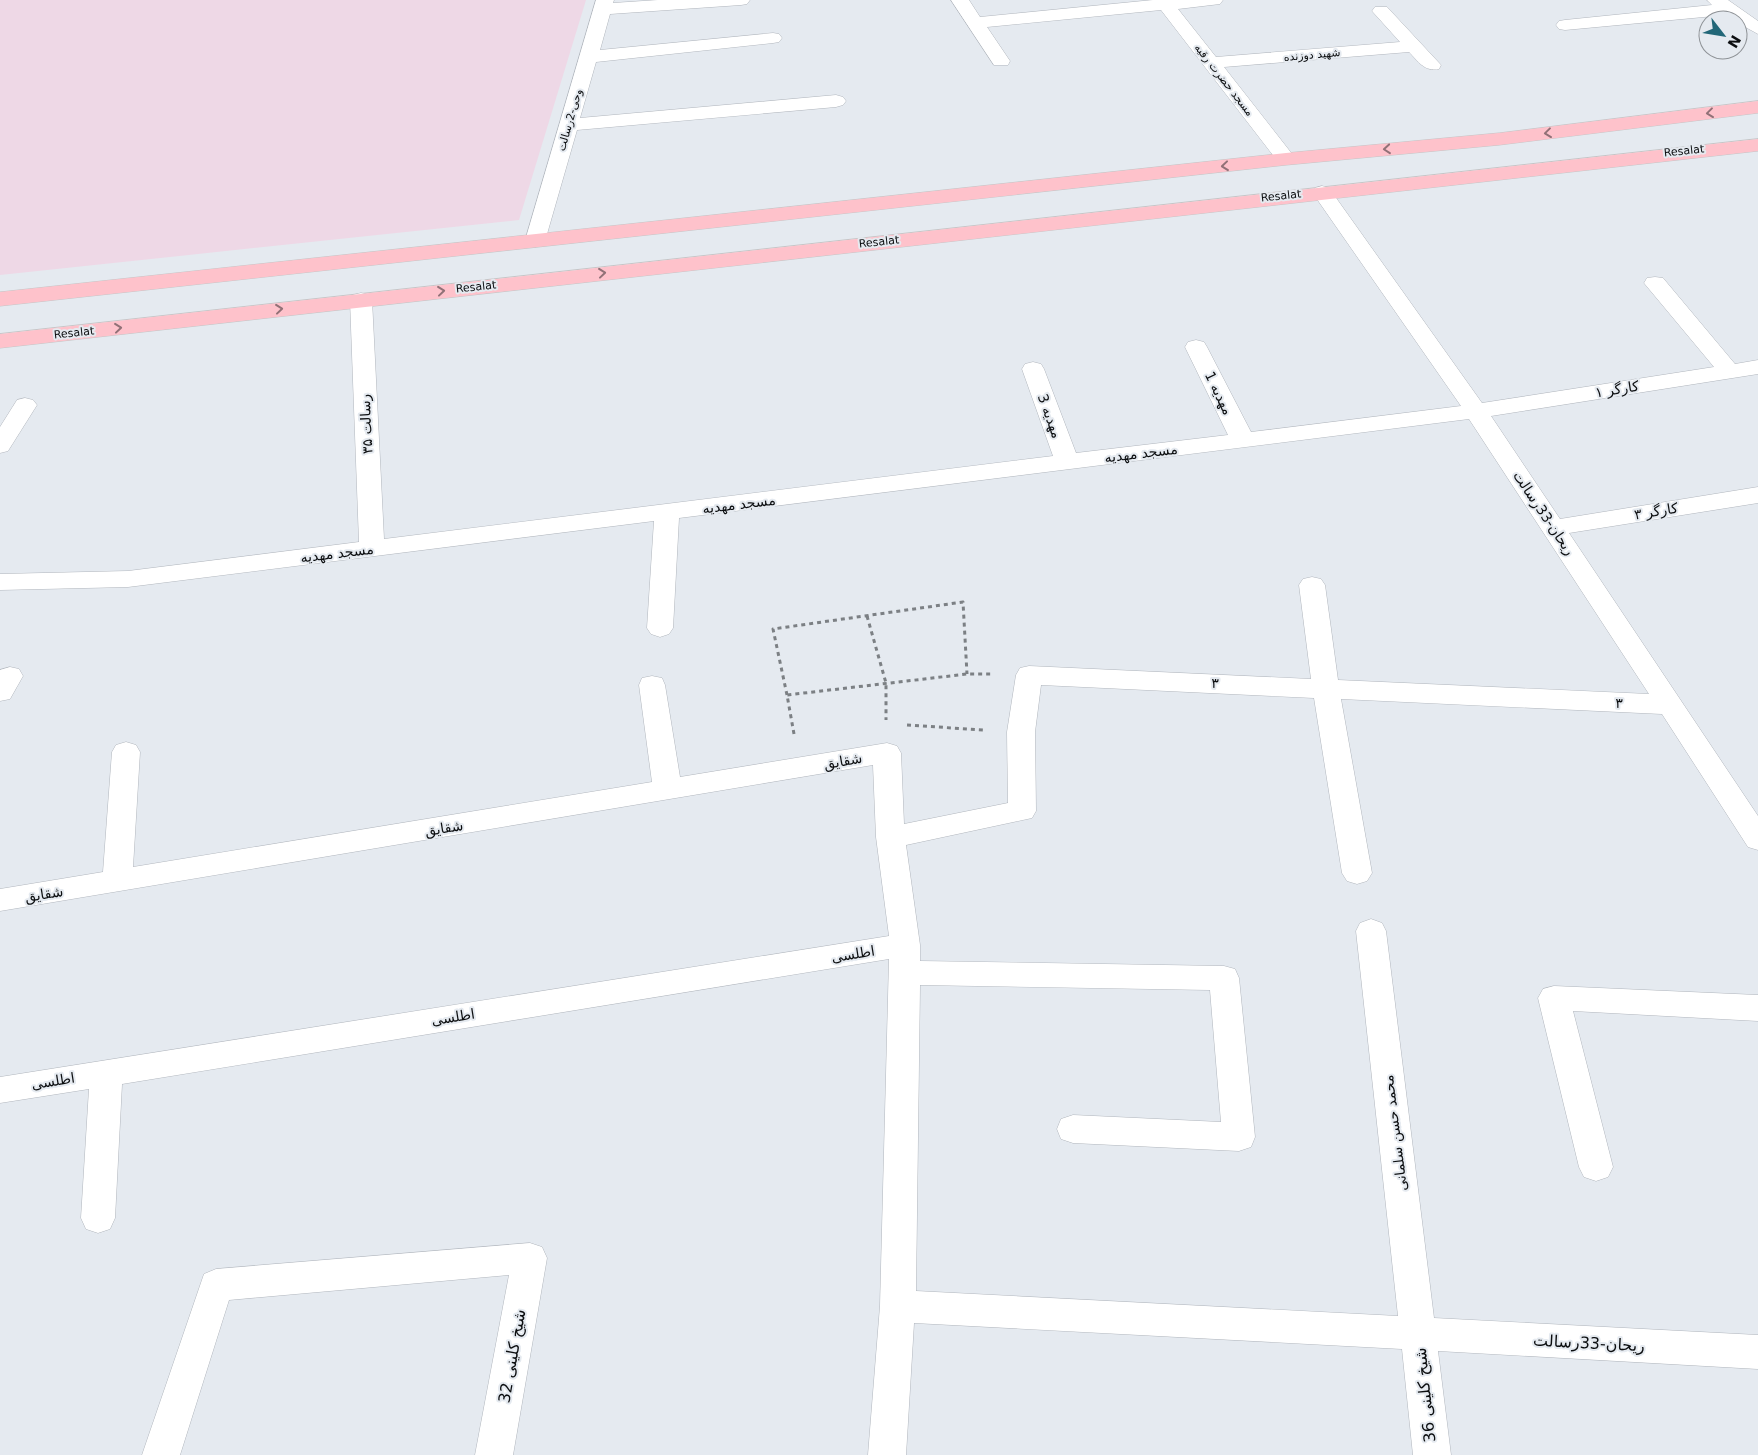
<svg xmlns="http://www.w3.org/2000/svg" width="1758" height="1455" font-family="'DejaVu Sans',Cairo,sans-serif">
<rect width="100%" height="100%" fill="#e5eaf0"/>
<polygon fill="#eed8e6" points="0,0 586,0 519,220 0,275"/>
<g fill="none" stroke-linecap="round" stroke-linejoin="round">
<defs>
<g id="minor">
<polygon points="596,0 614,0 613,3 658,0 750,0 747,4 741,5 610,14 600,50 773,33 779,34 782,38 779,42 773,43 596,62 580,118 836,95 843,97 846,101 843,105 836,107 577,130 545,241 542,245 535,247 528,245 525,241"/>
<path d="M 951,0 L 969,0 L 980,17 L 1153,0 L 1223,0 L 1220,4 L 1178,9 L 1216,57 L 1400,42 L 1372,11 L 1375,7 L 1387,7 L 1441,65 L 1439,69 C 1424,72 1418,61 1409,52 L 1224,67 L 1296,159 L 1293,163 L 1279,163 L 1161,10 L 987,27 L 1010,61 L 1008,65 L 994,65 Z"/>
<polygon points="1707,0 1728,0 1758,21 1758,34 1738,23 1738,20 1733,20 1725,15 1565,30 1559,29 1556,25 1559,21 1565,20 1712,5"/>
<polygon points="1322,186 1329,188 1482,403 1714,367 1644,283 1647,278 1655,277 1663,278 1735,364 1758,360 1758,374 1491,416 1560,519 1758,487 1758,503 1569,533 1758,816 1758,850 1748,847 1662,714 1341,699 1372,873 1367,881 1357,884 1347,881 1342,873 1314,698 1041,685 1035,732 1036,811 1032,818 906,845 920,945 920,961 1224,966 1235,969 1239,978 1255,1137 1251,1147 1239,1151 1073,1143 1061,1139 1057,1129 1061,1119 1073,1115 1221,1122 1210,990 920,985 916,1291 1398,1316 1356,931 1360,923 1371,919 1382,923 1386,931 1434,1318 1758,1335 1758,1369 1438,1351 1451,1455 1413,1455 1402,1349 914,1323 906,1455 868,1455 880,1306 889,959 122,1084 115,1218 110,1229 98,1233 86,1229 81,1218 89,1089 0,1103 0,1077 889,936 876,837 873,765 0,911 0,889 103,872 112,752 116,745 126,742 136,745 140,752 133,867 652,782 639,685 642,678 652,676 662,678 665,685 680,777 887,743 897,746 901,753 904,824 1008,803 1007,732 1016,675 1020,668 1029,666 1311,679 1299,585 1303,579 1312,577 1321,579 1325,585 1338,680 1649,694 1469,419 679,518 673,628 669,634 660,637 651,634 647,628 654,521 128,587 0,590 0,574 128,571 359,542 350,300 353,295 361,293 369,295 372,300 384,539 1053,456 1022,369 1025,364 1033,362 1041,364 1044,369 1076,453 1228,435 1185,347 1188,342 1196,340 1204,342 1207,347 1251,432 1461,406 1312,192 1315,188"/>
<polygon points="25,398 33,400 37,405 8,451 0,453 0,427 17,400"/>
<polygon points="10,667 19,669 23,676 10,699 0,701 0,670"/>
<polygon points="1554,986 1758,995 1758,1021 1573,1011 1613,1167 1608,1177 1596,1181 1584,1177 1579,1167 1538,998 1543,989"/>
<polygon points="530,1243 542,1247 547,1258 513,1455 475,1455 509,1275 229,1300 180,1455 142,1455 204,1274 216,1269"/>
</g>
<g id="major">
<polygon points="1758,101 1758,113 1499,145 1286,165 0,306 0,292 1286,153 1499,133"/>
<polygon points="1758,139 1758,151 0,348 0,334"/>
</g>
</defs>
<use href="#minor" stroke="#b1b6bd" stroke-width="1"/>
<use href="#major" stroke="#c5c5c6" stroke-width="1"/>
<g stroke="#7c8084" stroke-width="3" stroke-dasharray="4 4" stroke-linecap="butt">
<polyline points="867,616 886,683 886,720"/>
<polyline points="787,695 773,629 963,602 967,674"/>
<polyline points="907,725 983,730"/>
<polyline points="794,734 787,695 967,674 992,674"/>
</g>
<use href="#minor" fill="#fff" fill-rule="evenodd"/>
<use href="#major" fill="#fec2cb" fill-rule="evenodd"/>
</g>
<defs><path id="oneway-chevron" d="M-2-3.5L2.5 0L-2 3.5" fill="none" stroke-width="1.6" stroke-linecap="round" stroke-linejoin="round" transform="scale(1.25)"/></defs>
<g stroke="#917177">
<use href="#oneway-chevron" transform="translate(1710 113) rotate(173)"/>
<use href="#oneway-chevron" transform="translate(1548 133) rotate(173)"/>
<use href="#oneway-chevron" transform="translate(1387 149) rotate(175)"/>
<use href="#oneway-chevron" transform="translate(1225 166) rotate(174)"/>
<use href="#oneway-chevron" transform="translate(602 273) rotate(-6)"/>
<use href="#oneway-chevron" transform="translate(441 291) rotate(-6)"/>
<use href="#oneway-chevron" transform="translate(279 309) rotate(-6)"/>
<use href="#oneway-chevron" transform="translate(118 328) rotate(-6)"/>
</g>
<g text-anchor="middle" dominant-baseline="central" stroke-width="4" stroke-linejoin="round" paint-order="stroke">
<g font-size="11" fill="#0c0e10" stroke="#e5eaf0">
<text transform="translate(1312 55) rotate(-5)">شهید دوزنده</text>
<text transform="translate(1224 80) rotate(52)">مسجد حضرت رقیه</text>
<text transform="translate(570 120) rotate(-74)">وحی-2رسالت</text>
<text transform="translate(1684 151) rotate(-6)">Resalat</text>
<text transform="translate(1281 196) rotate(-6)">Resalat</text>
<text transform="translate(879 242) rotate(-6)">Resalat</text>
<text transform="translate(476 287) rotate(-6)">Resalat</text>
<text transform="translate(74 333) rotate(-6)">Resalat</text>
</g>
<g font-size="14" fill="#0c0e10" stroke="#e5eaf0">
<text transform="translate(1617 389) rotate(-9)">کارگر ۱</text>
<text transform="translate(1219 393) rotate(64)">مهدیه 1</text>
<text transform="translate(1050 416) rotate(70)">مهدیه 3</text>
<text transform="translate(366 424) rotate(-93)">رسالت ۳۵</text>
<text transform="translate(1141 453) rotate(-7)">مسجد مهدیه</text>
<text transform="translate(739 504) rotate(-7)">مسجد مهدیه</text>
<text transform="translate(1656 511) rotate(-9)">کارگر ۳</text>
<text transform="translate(1544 513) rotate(56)">ریحان-33رسالت</text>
<text transform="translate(337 553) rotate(-7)">مسجد مهدیه</text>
<text transform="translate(1215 683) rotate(3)">۳</text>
<text transform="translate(1619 703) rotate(3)">۳</text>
<text transform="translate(843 761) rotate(-10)">شقایق</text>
<text transform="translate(444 828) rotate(-9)">شقایق</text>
<text transform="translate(44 894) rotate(-9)">شقایق</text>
<text transform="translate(853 954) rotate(-9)">اطلسی</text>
<text transform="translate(453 1017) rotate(-9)">اطلسی</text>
<text transform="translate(53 1081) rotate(-9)">اطلسی</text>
<text transform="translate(1395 1133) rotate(-97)">محمد حسن سلمانی</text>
</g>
<g font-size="16" fill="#0c0e10" stroke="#e5eaf0">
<text transform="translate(1589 1343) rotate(3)">ریحان-33رسالت</text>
<text transform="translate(512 1356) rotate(-80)">شیخ کلینی 32</text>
<text transform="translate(1425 1395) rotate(-96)">شیخ کلینی 36</text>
</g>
</g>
<g transform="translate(1723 35) rotate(121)"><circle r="24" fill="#e5eaf0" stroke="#8e9296"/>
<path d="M0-4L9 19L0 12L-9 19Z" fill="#226778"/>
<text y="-8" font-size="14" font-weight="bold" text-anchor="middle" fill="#0c0e10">N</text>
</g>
</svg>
